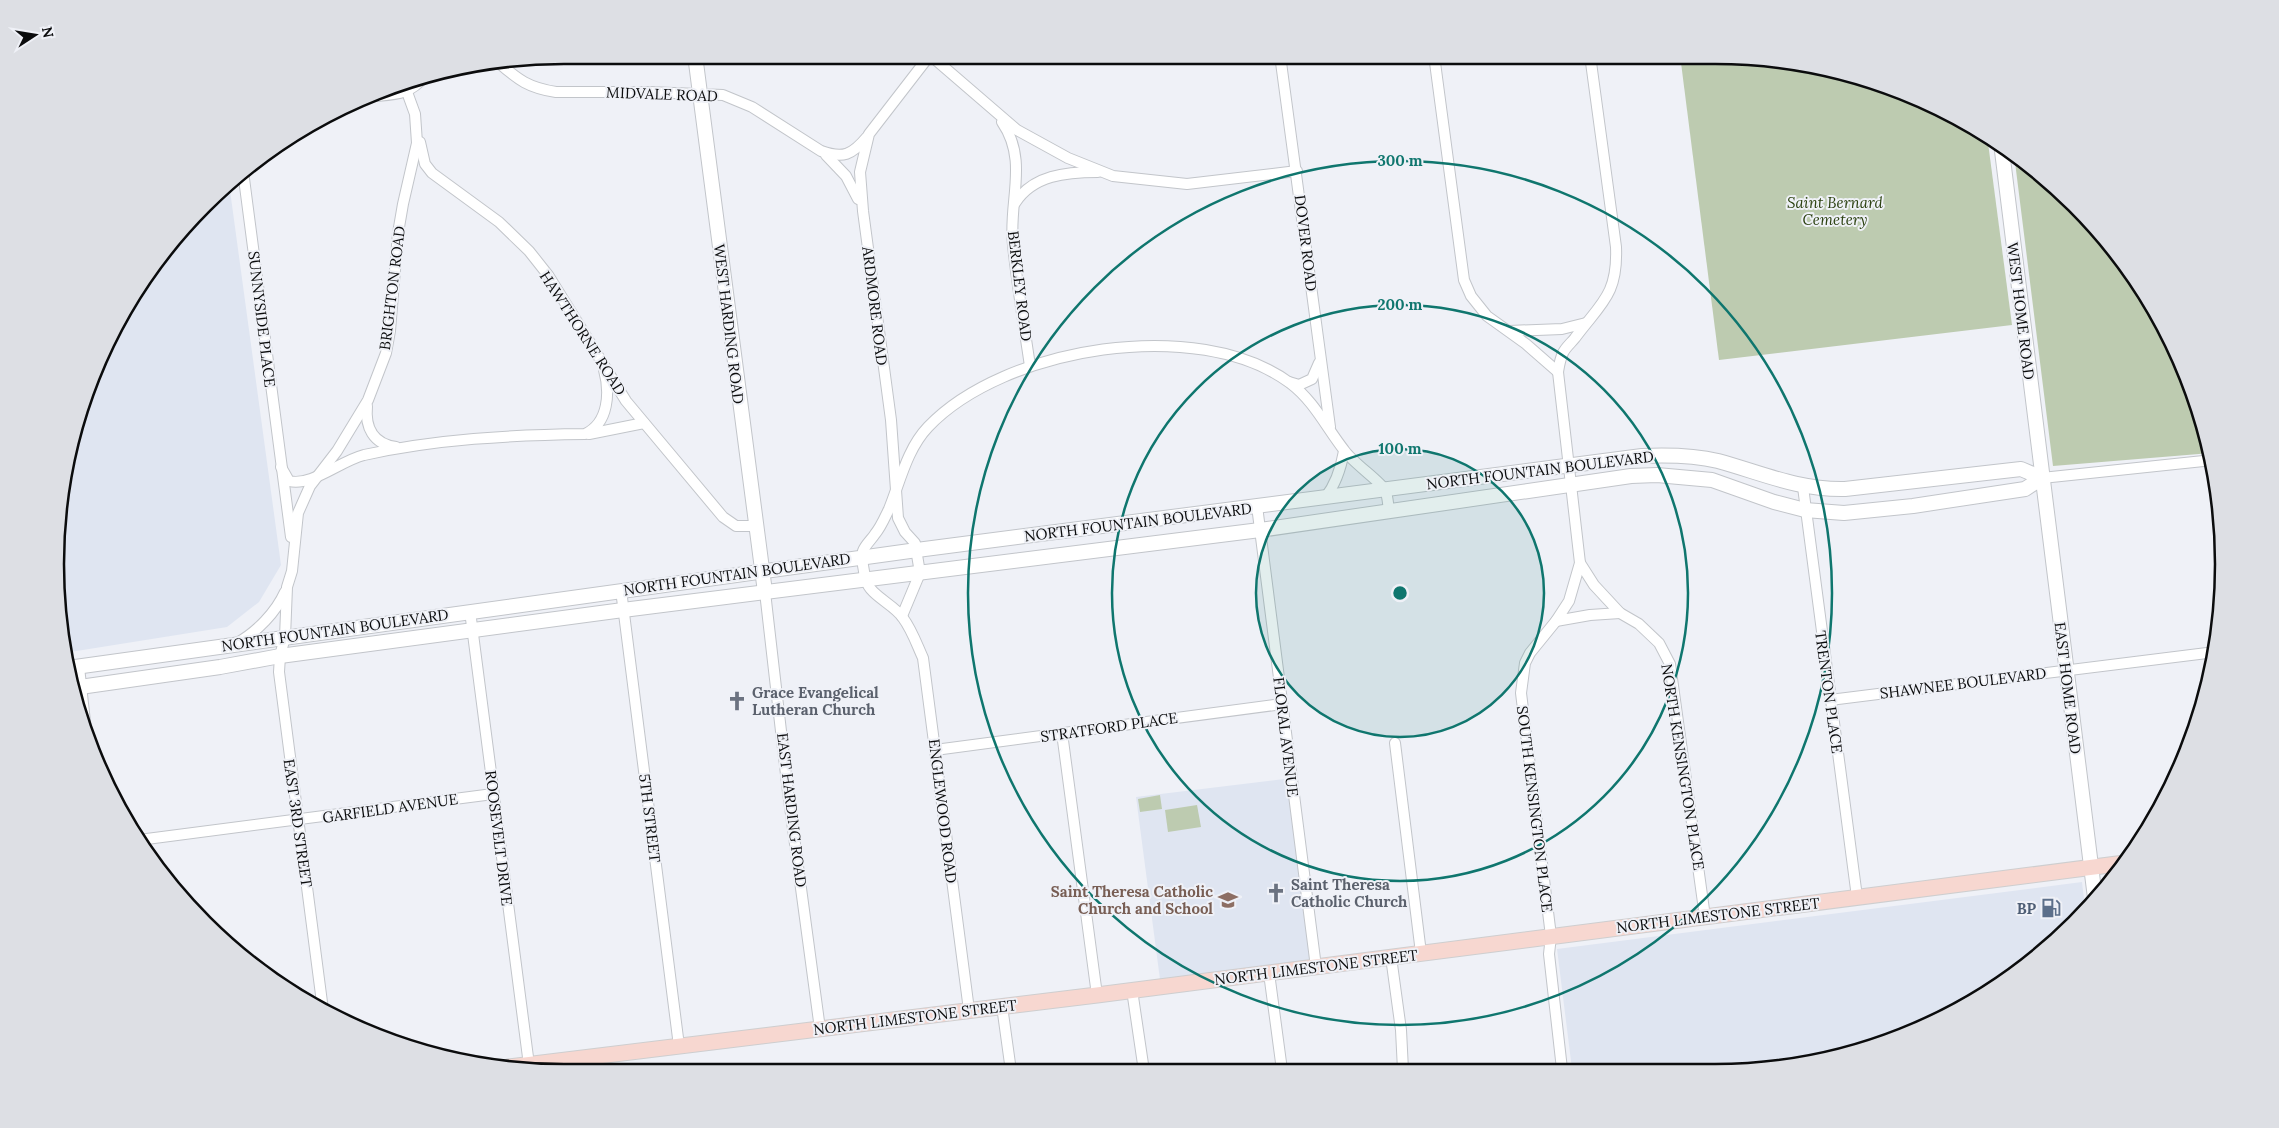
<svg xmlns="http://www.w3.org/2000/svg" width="2279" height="1128" font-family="Lora,serif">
<rect width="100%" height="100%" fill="#eff1f7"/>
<g fill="#dfe5f1">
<polygon points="229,183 281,565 259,602 227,627 64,653 59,631 55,564 65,464 94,369 123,309 181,229"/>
<polygon points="1292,778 1316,967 1161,987 1136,797"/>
<polygon points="2082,882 2085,908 2025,968 1910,1034 1782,1069 1572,1069 1557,949"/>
</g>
<g fill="#bdcbb0">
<polygon points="1680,55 1715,55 1815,65 1910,94 1987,135 2012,325 1719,360"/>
<polygon points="2014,154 2075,204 2138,281 2185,369 2211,453 2053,466"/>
<polygon points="1160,795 1162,809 1140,812 1138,799"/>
<polygon points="1197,805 1201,827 1168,832 1165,810"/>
</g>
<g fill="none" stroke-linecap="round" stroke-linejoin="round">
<defs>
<g id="street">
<polyline points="930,55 1017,130 1068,158 1113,176 1187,184 1297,171"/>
<polyline points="1280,55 1330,427"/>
<polyline points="1434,55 1464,280 1471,296 1487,316 1526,344 1558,372"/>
<path d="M 498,62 C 518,80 529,88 556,92 L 649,92 L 723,95 L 752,107 L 821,151 C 843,159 852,155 867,137"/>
<path d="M 367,97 C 393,94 408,97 426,75"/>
<path d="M 1002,122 C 1029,161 1008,202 1013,245 C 1017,285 1024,325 1030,366"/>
<polyline points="420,142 425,164 432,173 499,222 529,251 548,275 626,401 723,517 736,526 756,526"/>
<polyline points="826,155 846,176 858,199"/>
<polyline points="243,171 291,537"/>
<path d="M 1015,203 C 1033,175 1066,172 1098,172"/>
<polyline points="1509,331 1562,329 1586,323"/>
<polyline points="1289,382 1299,385 1312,379 1319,363"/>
<path d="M 367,406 C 365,427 373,444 396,447"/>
<polyline points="589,434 644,423"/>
<path d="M 281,467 L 289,481 C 311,487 340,461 364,455 C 437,439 510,435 585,434 C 609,423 610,392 604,370"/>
<polyline points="2042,478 2213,460"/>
<polyline points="1803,487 1857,897"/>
<path d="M 1325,498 C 1336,484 1341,468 1344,451"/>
<polyline points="1257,506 1316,967"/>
<polyline points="1580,563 1594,585 1620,613 1639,624 1659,643 1670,664 1705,917"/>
<polyline points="621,590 679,1046"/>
<polyline points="765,592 788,792 820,1029"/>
<polyline points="470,611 529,1065"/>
<polyline points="902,616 920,573 915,543 905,532 898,518 891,420 863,211 860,172 869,134 930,55"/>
<polyline points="1556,621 1590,615 1620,613"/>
<path d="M 237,643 C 257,632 276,612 285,592"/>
<polyline points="79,667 87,740"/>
<polyline points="1830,700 2215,652"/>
<polyline points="1062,733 1097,995"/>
<polyline points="1395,743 1421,953"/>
<polyline points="935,750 1282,704"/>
<polyline points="139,840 493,794"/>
<polyline points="1391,957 1401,1030 1403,1070"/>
<polyline points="1269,973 1282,1070"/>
<polyline points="1132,990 1144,1071"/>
<polyline points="1002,1006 1011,1071"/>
<polyline points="323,1010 279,672 280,656 285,637 287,587 292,571 298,513 310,486 337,451 368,400 386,353 390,331 398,233 403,204 417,143 415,114 403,81"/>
<path d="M 969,1010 L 923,658 C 917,645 912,630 903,618 C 894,604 870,596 866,580 C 864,573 861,558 863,551 C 865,545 872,539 875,534 C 881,527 885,517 889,509 C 900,482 907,449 928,427 C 1004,347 1198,315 1290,383 C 1314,401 1326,427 1344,450 C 1352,462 1381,482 1385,490 C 1388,496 1388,505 1389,511"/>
<polyline points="593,1057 595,1073"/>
<path d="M 1562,1069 L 1549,954 L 1551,936 L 1521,693 L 1525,663 L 1530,653 L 1556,621 L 1569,601 L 1580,563 L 1558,372 C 1559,366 1560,359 1563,353 C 1565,348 1571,343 1575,338 C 1601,303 1618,295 1616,247 L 1590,55"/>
</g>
<g id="secondary">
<polyline points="695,55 765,592"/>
<polyline points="2001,143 2095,898"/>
<path d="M 68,668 L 917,550 L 1642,456 C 1667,455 1693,455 1718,461 C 1762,473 1798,490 1845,489 L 2021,469 L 2042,478"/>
<polyline points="73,688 220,667 280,656 623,610 1260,530 1631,476 1657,475 1712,480 1774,502 1805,510 1844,513 1913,506 2025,489 2042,478"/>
</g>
<polyline id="primary" points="508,1067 1097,995 2125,863"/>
</defs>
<use href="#street" stroke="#c2c5ca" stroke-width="12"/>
<use href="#secondary" stroke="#c2c5ca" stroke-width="16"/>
<use href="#primary" stroke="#cececf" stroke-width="17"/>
<use href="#street" stroke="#fff" stroke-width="10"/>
<use href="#secondary" stroke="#fff" stroke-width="14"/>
<use href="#primary" stroke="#f7d7d0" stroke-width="15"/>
</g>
<circle cx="1400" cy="593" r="144" fill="#0f766e" fill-opacity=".12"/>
<g fill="none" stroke="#0f766e" stroke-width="2.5">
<circle cx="1400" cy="593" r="144"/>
<circle cx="1400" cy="593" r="288"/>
<circle cx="1400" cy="593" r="432"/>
</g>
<defs>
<symbol id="church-bare" viewBox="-9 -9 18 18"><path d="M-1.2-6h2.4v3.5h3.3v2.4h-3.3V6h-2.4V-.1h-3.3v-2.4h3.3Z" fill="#6b7280" stroke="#eff1f7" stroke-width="2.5" paint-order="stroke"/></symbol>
<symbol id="school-bare" viewBox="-9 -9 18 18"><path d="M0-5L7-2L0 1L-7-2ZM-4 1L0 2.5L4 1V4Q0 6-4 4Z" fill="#8d6e63" stroke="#eff1f7" stroke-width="2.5" paint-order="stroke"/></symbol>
<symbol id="fuel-bare" viewBox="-9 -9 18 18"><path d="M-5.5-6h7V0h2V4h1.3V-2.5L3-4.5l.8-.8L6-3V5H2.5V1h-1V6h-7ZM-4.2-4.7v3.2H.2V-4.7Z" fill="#5c6f8a" stroke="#eff1f7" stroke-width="2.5" paint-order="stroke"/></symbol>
</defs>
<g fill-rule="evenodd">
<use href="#church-bare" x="723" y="687" width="28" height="28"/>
<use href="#church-bare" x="1262" y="879" width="28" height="28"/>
<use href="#school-bare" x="1214" y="886" width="28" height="28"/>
<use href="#fuel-bare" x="2037" y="894" width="28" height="28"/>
</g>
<g text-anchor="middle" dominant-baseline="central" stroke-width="4" stroke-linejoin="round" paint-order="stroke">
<g font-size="15" fill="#0b0c0d" stroke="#eff1f7">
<text transform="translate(662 94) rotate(2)">MIDVALE ROAD</text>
<text transform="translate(1306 243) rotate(83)">DOVER ROAD</text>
<text transform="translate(1020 286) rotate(83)">BERKLEY ROAD</text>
<text transform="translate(392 288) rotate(-83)">BRIGHTON ROAD</text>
<text transform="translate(875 306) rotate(83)">ARDMORE ROAD</text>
<text transform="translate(2021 311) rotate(83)">WEST HOME ROAD</text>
<text transform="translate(262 319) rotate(83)">SUNNYSIDE PLACE</text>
<text transform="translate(729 324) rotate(83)">WEST HARDING ROAD</text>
<text transform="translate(583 333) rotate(57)">HAWTHORNE ROAD</text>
<text transform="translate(1540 470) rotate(-7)">NORTH FOUNTAIN BOULEVARD</text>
<text transform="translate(1138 522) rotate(-7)">NORTH FOUNTAIN BOULEVARD</text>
<text transform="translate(737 574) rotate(-8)">NORTH FOUNTAIN BOULEVARD</text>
<text transform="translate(335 630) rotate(-8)">NORTH FOUNTAIN BOULEVARD</text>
<text transform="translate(1963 683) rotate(-7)">SHAWNEE BOULEVARD</text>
<text transform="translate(2068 688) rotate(83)">EAST HOME ROAD</text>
<text transform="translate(1829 692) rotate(82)">TRENTON PLACE</text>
<text transform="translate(1109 727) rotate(-8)">STRATFORD PLACE</text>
<text transform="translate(1286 737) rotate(83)">FLORAL AVENUE</text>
<text transform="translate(1683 767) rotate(81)">NORTH KENSINGTON PLACE</text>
<text transform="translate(390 808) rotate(-8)">GARFIELD AVENUE</text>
<text transform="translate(1535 809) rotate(83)">SOUTH KENSINGTON PLACE</text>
<text transform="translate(792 810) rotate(83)">EAST HARDING ROAD</text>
<text transform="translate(943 811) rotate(83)">ENGLEWOOD ROAD</text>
<text transform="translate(650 818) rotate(83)">5TH STREET</text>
<text transform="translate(298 823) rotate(82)">EAST 3RD STREET</text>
<text transform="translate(499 838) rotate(83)">ROOSEVELT DRIVE</text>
<text transform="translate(1718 915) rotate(-7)">NORTH LIMESTONE STREET</text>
<text transform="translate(1316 967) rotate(-7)">NORTH LIMESTONE STREET</text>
<text transform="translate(915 1017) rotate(-7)">NORTH LIMESTONE STREET</text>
</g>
<g font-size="15" font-style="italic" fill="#2b4110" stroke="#eff1f7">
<text x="1835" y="202">Saint Bernard<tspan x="1835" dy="17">Cemetery</tspan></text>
</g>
<g font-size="15" font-weight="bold" fill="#5b616d" stroke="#eff1f7" text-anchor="start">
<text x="752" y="692">Grace Evangelical<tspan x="752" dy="17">Lutheran Church</tspan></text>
<text x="1291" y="884">Saint Theresa<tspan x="1291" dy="17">Catholic Church</tspan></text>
</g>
<g font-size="15" font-weight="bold" fill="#785e54" stroke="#eff1f7" text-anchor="end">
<text x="1213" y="891">Saint Theresa Catholic<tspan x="1213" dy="17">Church and School</tspan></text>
</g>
<g font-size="15" font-weight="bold" fill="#4e5e75" stroke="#eff1f7" text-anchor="end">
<text x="2036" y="908">BP</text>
</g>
</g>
<path d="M0 0H2279V1128H0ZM564 64H1715A500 500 0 0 1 2215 564V564A500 500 0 0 1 1715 1064H564A500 500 0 0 1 64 564V564A500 500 0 0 1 564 64Z" fill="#dddfe4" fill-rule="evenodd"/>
<path fill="none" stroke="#0b0c0d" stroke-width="2.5" d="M564 64H1715A500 500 0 0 1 2215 564V564A500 500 0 0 1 1715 1064H564A500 500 0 0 1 64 564V564A500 500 0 0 1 564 64Z"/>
<circle cx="1400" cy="593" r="8" fill="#0f766e" stroke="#eff1f7" stroke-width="2.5"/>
<g font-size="15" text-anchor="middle" font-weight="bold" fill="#0f766e" stroke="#eff1f7" stroke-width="4" stroke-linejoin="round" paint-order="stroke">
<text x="1400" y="166">300 m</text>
<text x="1400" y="310">200 m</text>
<text x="1400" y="454">100 m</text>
</g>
<g transform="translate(35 35) rotate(78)" stroke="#eff1f7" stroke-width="4" paint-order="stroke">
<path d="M0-4L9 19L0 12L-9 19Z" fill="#0b0c0d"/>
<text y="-8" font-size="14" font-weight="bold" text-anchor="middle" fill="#0b0c0d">N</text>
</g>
</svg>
